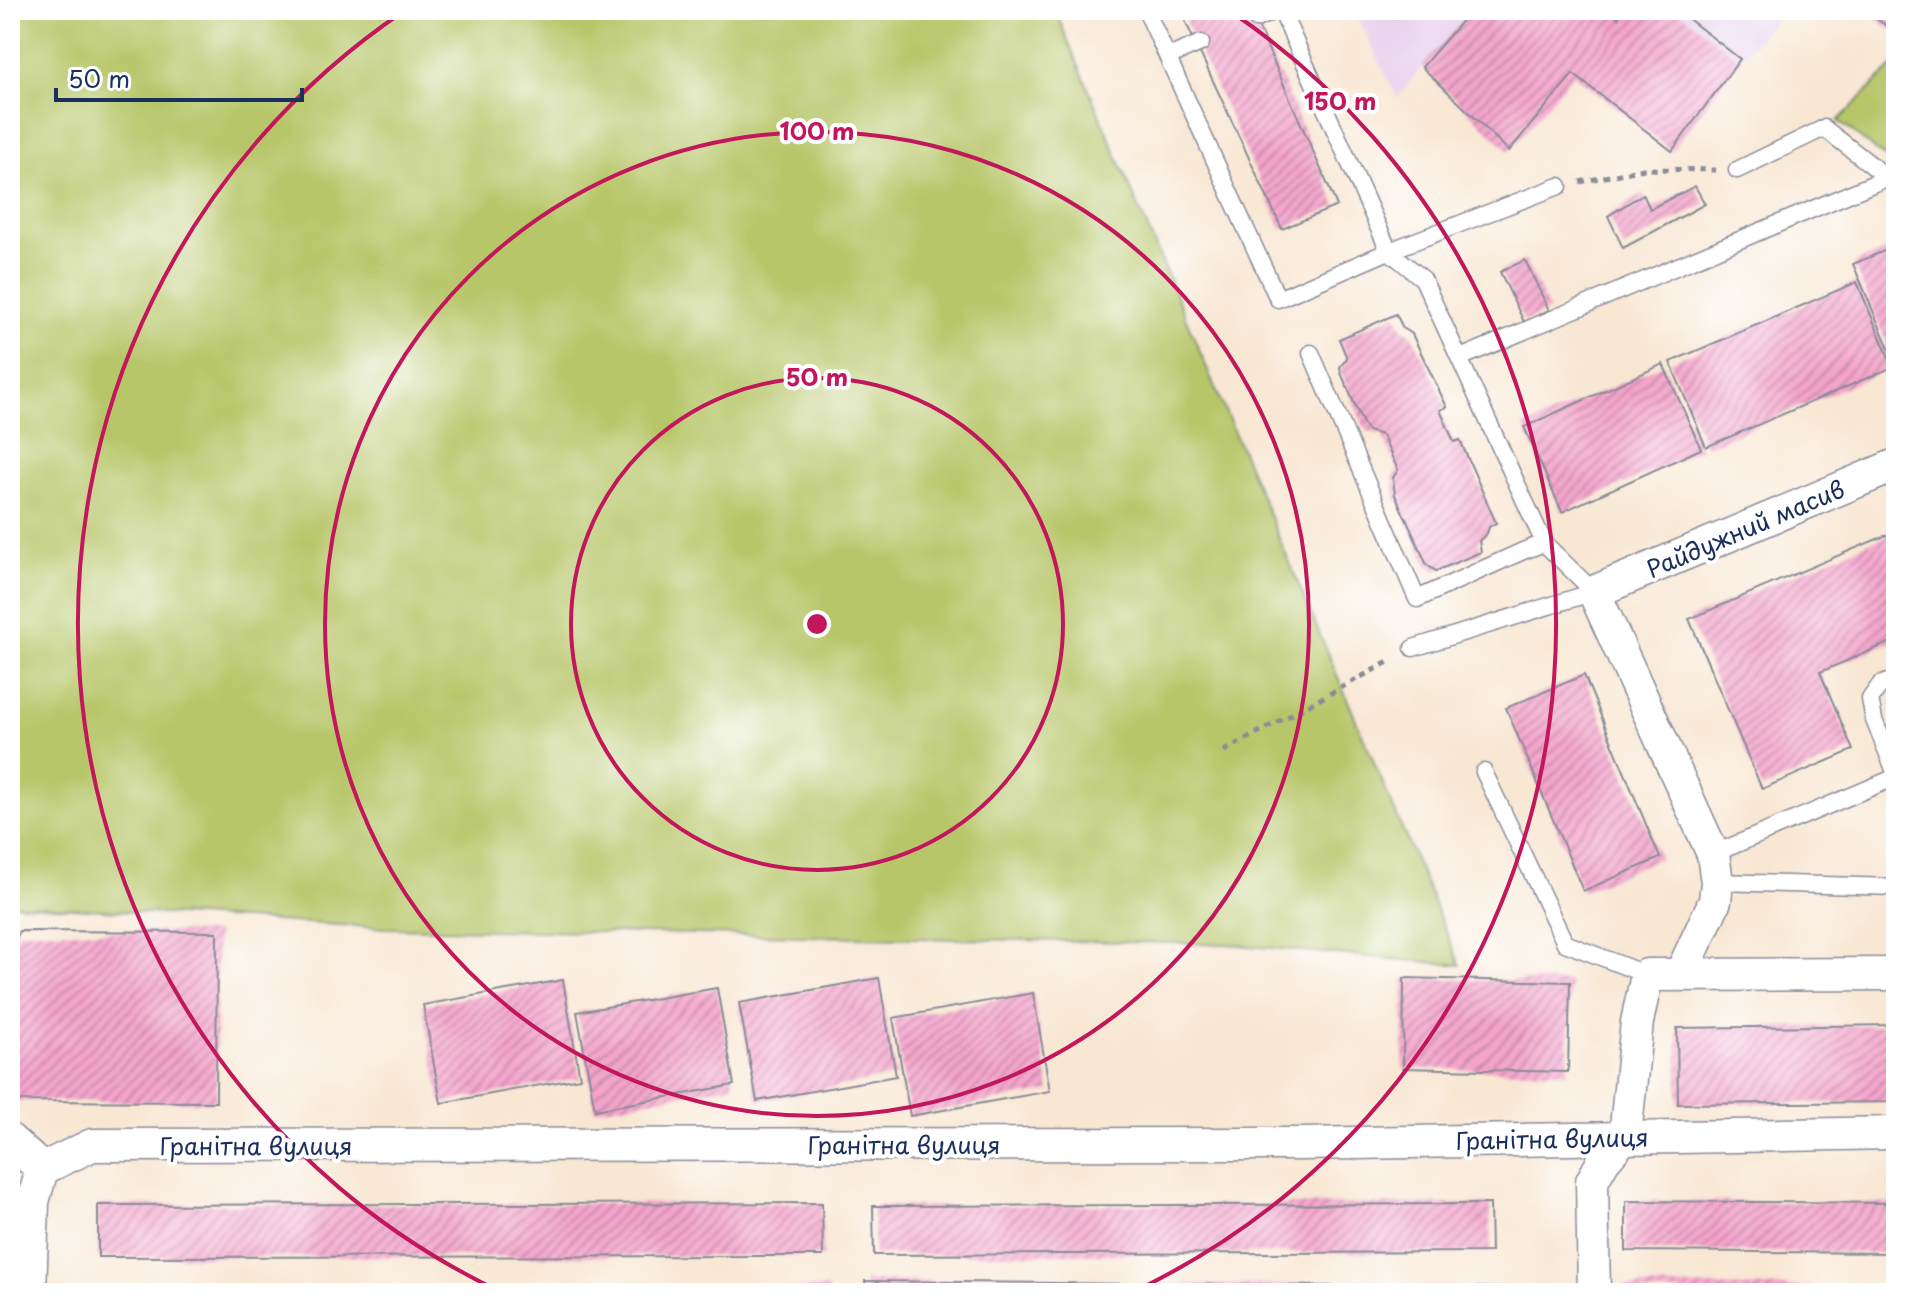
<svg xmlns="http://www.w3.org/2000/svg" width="1906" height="1303" font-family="'Playpen Sans',sans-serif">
<defs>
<pattern id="building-hatch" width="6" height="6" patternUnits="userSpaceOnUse" patternTransform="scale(2)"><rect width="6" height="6" fill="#f4a4cb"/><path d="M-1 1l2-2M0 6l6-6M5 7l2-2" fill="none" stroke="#c586a8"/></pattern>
</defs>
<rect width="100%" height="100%" fill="#fff"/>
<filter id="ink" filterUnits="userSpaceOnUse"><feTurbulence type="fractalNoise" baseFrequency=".0125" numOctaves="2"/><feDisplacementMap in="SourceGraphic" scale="16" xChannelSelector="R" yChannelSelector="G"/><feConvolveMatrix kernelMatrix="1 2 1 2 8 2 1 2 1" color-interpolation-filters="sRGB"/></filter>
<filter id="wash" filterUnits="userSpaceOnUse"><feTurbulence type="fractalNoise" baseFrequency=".006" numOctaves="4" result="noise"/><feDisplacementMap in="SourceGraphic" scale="32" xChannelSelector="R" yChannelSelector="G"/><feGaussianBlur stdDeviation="1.8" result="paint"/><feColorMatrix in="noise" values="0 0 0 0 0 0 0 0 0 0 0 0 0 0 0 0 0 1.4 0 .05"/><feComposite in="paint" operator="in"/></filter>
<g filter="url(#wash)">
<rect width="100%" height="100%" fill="#f8e7d3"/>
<g fill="#e8d2ee">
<polygon points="1354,10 1471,10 1422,67 1397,98"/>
<polygon points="1677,10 1784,10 1740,59"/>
</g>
<g fill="#b7c669" stroke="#697a64" stroke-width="2">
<polygon points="10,10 1055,10 1460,965 1226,944 385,928 10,904"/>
<polygon points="1896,63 1896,160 1891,162 1838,121"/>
</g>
<g id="blocks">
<g fill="url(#building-hatch)">
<polygon points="1180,10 1251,10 1337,206 1282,229"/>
<polygon points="1471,10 1608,10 1618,18 1624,10 1677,10 1740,59 1672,151 1573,74 1509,151 1422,67"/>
<polygon points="1865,10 1896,10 1896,33"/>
<polygon points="1695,186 1705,204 1623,248 1608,216 1643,194 1650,209"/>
<polygon points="1896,246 1896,348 1890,351 1853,264"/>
<polygon points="1525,260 1549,310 1524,322 1500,272"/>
<polygon points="1857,282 1893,367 1706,447 1670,362"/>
<polygon points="1396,314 1403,328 1412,334 1447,407 1440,410 1454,442 1460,440 1496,523 1489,527 1487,533 1479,541 1481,552 1436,571 1427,565 1395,495 1393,478 1398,470 1382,435 1368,431 1364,426 1341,373 1340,367 1347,358 1339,339"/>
<polygon points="1663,364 1701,449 1562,512 1524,427"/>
<polygon points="1896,531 1896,640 1820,672 1853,750 1762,789 1689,619"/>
<polygon points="1584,675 1660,858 1583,891 1506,708"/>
<polygon points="19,931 217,932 216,1102 18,1101 10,1092 10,960"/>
<polygon points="879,978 896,1076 757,1101 739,1003"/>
<polygon points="1404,978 1570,982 1568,1072 1403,1068"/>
<polygon points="563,980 580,1078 441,1103 423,1005"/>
<polygon points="717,988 734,1085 595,1110 577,1012"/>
<polygon points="1033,993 1050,1091 910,1116 893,1018"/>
<polygon points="1896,1025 1896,1102 1678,1104 1677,1028"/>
<polygon points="1626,1201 1896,1203 1896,1253 1626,1251"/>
<polygon points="822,1203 823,1256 98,1257 98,1205"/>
<polygon points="1490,1204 1491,1252 874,1255 873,1206"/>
<polygon points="865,1281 1528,1288 1528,1293 865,1293"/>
<polygon points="1623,1286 1896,1287 1896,1293 1623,1293"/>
<polygon points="828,1288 828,1293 638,1293 638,1290"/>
</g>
</g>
</g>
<g filter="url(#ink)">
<use href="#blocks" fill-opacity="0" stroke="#8a8b98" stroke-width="2"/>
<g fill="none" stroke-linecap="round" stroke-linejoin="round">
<defs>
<g id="service">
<polyline points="1146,10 1278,299 1389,251 1559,186"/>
<polyline points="1281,10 1389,251 1423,279 1544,543 1594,592 1413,648"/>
<polyline points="1256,19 1276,10"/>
<polyline points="1168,57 1201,43"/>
<polyline points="1737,170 1824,128 1888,178"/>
<polyline points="1311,353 1417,599 1523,551 1544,543"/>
<polyline points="1460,358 1896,174"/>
<polyline points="1896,679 1880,685 1870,699 1874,720 1896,774"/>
<polyline points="1484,772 1565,943 1647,975"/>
<polyline points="1713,854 1896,777"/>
<polyline points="1717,882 1896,887"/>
</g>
<g id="minor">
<polyline points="1681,974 1715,901 1717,882 1713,854 1594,592 1896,465"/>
<polyline points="10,1140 42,1169"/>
<polyline points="30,1293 33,1202 42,1169 92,1145 1301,1144 1896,1133"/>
<polyline points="1594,1293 1592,1181 1604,1160 1625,1136 1637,1022 1647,975 1896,974"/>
</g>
</defs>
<use href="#service" stroke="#8a8b98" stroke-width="19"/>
<use href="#minor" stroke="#8a8b98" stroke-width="35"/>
<g stroke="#8a8b98" stroke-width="5" stroke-dasharray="6 6" stroke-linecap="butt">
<polyline points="1580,182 1644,169 1716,170"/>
<polyline points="1224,751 1392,660"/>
</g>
<use href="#service" stroke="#fff" stroke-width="16"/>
<use href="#minor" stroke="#fff" stroke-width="32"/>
</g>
</g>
<g fill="none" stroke="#c2185b" stroke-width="4">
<circle cx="817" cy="624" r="246"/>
<circle cx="817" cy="624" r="492"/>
<path d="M499 1291A739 739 0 0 1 404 11M1230 11A739 739 0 0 1 1135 1291"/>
</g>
<g text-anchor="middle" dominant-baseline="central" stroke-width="8" stroke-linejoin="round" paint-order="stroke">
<g font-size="24" fill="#1b2f5e" stroke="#fff">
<text transform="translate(1745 528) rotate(-23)">Райдужний масив</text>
<text transform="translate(1552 1138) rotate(-1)">Гранітна вулиця</text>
<text x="904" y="1144">Гранітна вулиця</text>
<text x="256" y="1145">Гранітна вулиця</text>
</g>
</g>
<circle cx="817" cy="624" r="12" fill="#c2185b" stroke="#fff" stroke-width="4"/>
<g font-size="24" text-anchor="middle" font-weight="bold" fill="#c2185b" stroke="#fff" stroke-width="8" stroke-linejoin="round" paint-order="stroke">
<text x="1340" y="110">150 m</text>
<text x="817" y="140">100 m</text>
<text x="817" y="386">50 m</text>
</g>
<rect width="1906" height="1303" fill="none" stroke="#fff" stroke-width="40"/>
<path d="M56 88v12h246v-12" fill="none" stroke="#1b2f5e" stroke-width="4"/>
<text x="68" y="88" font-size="24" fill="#1b2f5e" stroke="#ffffff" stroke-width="6" paint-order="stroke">50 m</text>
</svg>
